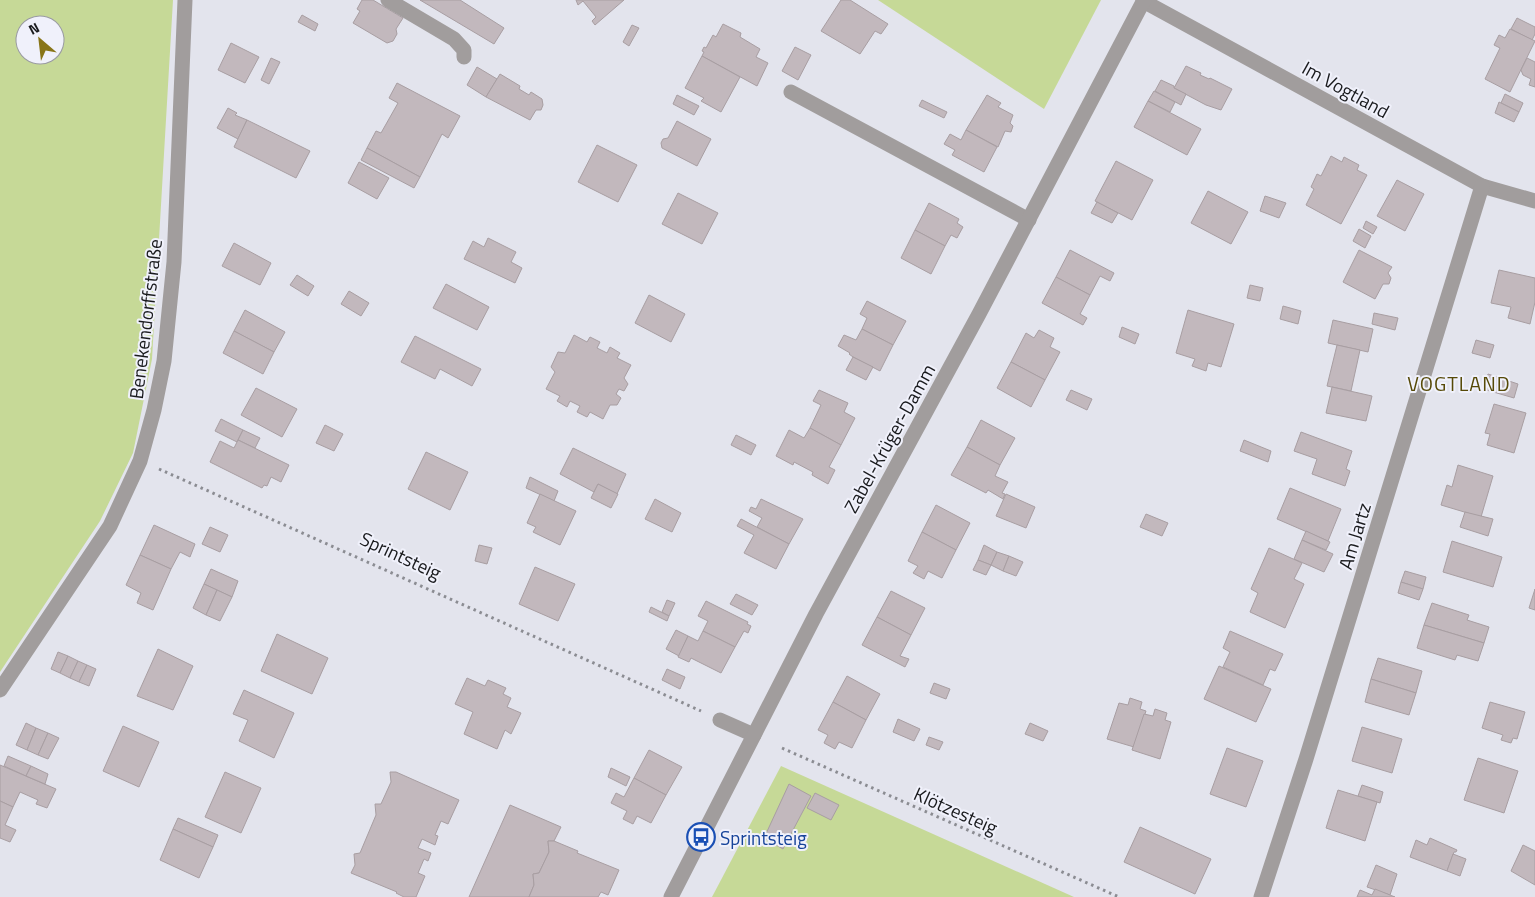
<svg xmlns="http://www.w3.org/2000/svg" width="1535" height="897" font-family="'Titillium Web',sans-serif">
<rect width="100%" height="100%" fill="#e3e4ed"/>
<g fill="#c6d997" fill-rule="evenodd">
<path d="M 0,0 L 173,0 L 152,359 L 133,453 L 100,521 L 0,672 ZM 25,25 L 55,25 L 55,55 L 25,55 Z"/>
<polygon points="878,0 1101,0 1044,109"/>
<polygon points="781,766 1074,897 712,897"/>
</g>
<g fill="#c2b8bd" stroke="#a89ea2">
<polygon points="362,0 373,0 403,18 396,29 397,34 393,41 387,43 353,23 360,11 357,9"/>
<polygon points="420,0 460,0 504,28 494,44"/>
<polygon points="576,0 624,0 595,25 592,21 596,17 583,1 578,5"/>
<polygon points="841,0 850,0 888,24 881,34 875,31 860,54 821,31"/>
<polygon points="302,15 318,24 315,31 298,22"/>
<polygon points="1517,18 1535,27 1535,34 1532,40 1511,29"/>
<polygon points="723,24 741,33 740,37 760,49 756,57 768,63 757,86 702,56 704,52 702,51 704,47 706,48 713,35 716,37"/>
<polygon points="632,25 639,28 629,46 623,42"/>
<polygon points="1510,29 1535,41 1510,92 1485,79 1500,48 1494,45 1499,35 1505,38"/>
<polygon points="231,43 259,57 245,83 218,70"/>
<polygon points="795,47 811,55 798,80 782,71"/>
<polygon points="702,56 740,77 721,112 701,101 704,98 685,88"/>
<polygon points="271,58 280,62 269,84 261,80"/>
<polygon points="1527,58 1535,62 1535,87 1529,85 1531,79 1523,75 1521,70"/>
<polygon points="1186,66 1201,73 1200,75 1209,79 1210,78 1232,89 1221,110 1206,105 1174,88"/>
<polygon points="477,67 497,79 486,97 467,85"/>
<polygon points="500,74 520,86 519,89 529,95 531,92 542,99 543,105 541,110 536,110 530,120 486,97"/>
<polygon points="1161,80 1174,86 1174,88 1186,94 1181,105 1155,91"/>
<polygon points="397,83 460,116 448,138 442,134 420,177 367,148 376,131 381,133 398,103 389,98"/>
<polygon points="1154,91 1175,102 1170,112 1148,101"/>
<polygon points="1505,94 1523,103 1519,112 1501,103"/>
<polygon points="677,95 699,106 694,115 673,104"/>
<polygon points="987,95 1001,103 998,107 1013,115 1010,123 1013,126 1011,132 1005,131 998,147 966,130"/>
<polygon points="922,100 947,112 944,118 919,106"/>
<polygon points="1148,101 1201,129 1187,155 1134,127"/>
<polygon points="1499,102 1519,112 1514,122 1495,113"/>
<polygon points="228,108 237,113 235,115 247,120 238,139 217,128"/>
<polygon points="247,120 310,151 296,178 234,147"/>
<polygon points="677,121 711,139 697,166 662,148 661,143 663,139 668,138"/>
<polygon points="966,130 997,147 984,172 952,155 955,150 944,144 950,134 961,140"/>
<polygon points="597,145 637,165 618,202 578,182"/>
<polygon points="367,148 420,177 414,188 361,160"/>
<polygon points="1331,156 1342,162 1344,157 1359,165 1357,170 1367,175 1341,224 1306,205 1314,189 1311,187 1317,174 1321,176"/>
<polygon points="1116,161 1153,180 1132,220 1095,201"/>
<polygon points="359,162 389,178 377,199 348,183"/>
<polygon points="1397,180 1424,194 1405,231 1377,216"/>
<polygon points="1208,191 1248,212 1231,244 1191,223"/>
<polygon points="678,193 718,213 702,244 662,224"/>
<polygon points="1265,196 1286,203 1279,218 1260,211"/>
<polygon points="1097,202 1118,213 1112,223 1091,213"/>
<polygon points="929,203 959,219 957,223 963,227 957,238 951,235 945,246 915,230"/>
<polygon points="1366,221 1377,227 1373,234 1363,228"/>
<polygon points="1359,229 1371,236 1365,248 1353,241"/>
<polygon points="915,230 945,246 931,274 901,258"/>
<polygon points="488,238 516,252 511,262 522,268 515,283 464,259 473,241 484,247"/>
<polygon points="234,243 271,263 260,285 222,266"/>
<polygon points="1070,250 1114,273 1110,281 1100,276 1090,295 1056,277"/>
<polygon points="1359,250 1392,267 1388,273 1391,278 1389,284 1383,284 1375,299 1343,282"/>
<polygon points="1499,270 1535,278 1535,302 1530,324 1508,318 1511,307 1491,303"/>
<polygon points="297,275 314,286 308,296 290,285"/>
<polygon points="1056,277 1090,295 1080,314 1087,318 1083,325 1042,303"/>
<polygon points="446,284 489,307 477,330 433,308"/>
<polygon points="1250,285 1263,288 1260,301 1247,298"/>
<polygon points="349,291 369,303 361,316 341,304"/>
<polygon points="649,295 685,314 671,342 635,323"/>
<polygon points="867,301 906,321 893,345 862,329 867,318 860,314"/>
<polygon points="1283,306 1301,311 1298,324 1280,319"/>
<polygon points="245,310 285,332 274,352 234,331"/>
<polygon points="1188,310 1234,324 1221,367 1208,363 1206,371 1192,366 1195,359 1176,353"/>
<polygon points="1374,313 1398,318 1395,330 1372,324"/>
<polygon points="1333,320 1373,329 1368,352 1328,343"/>
<polygon points="1122,327 1139,334 1135,344 1119,337"/>
<polygon points="862,329 893,345 880,371 853,357 849,354 850,353 838,346 844,335 856,340"/>
<polygon points="1039,330 1054,338 1050,347 1060,352 1045,380 1011,362 1026,333 1034,338"/>
<polygon points="234,331 274,352 263,374 223,353"/>
<polygon points="574,335 587,342 590,337 600,342 597,348 607,353 610,347 620,353 617,358 631,365 624,378 628,384 624,391 619,389 616,394 621,398 617,405 610,405 603,419 590,412 587,417 577,412 580,406 570,401 567,407 557,401 560,396 546,389 555,372 551,367 558,352 565,353"/>
<polygon points="415,336 481,369 472,386 440,369 435,379 401,362"/>
<polygon points="1476,340 1494,345 1490,358 1472,353"/>
<polygon points="1337,345 1360,350 1351,391 1327,386"/>
<polygon points="853,357 873,367 866,380 846,370"/>
<polygon points="1011,362 1045,380 1031,407 997,388"/>
<polygon points="1488,374 1518,384 1514,398 1483,389"/>
<polygon points="1332,387 1372,396 1366,421 1326,413"/>
<polygon points="256,388 297,409 282,437 241,415"/>
<polygon points="819,390 848,403 844,412 855,418 841,445 810,428 821,405 813,401"/>
<polygon points="1071,390 1092,399 1087,410 1066,400"/>
<polygon points="1494,404 1526,413 1514,453 1487,445 1490,434 1485,433"/>
<polygon points="221,419 243,430 237,442 215,431"/>
<polygon points="981,420 1015,438 1000,465 967,447"/>
<polygon points="325,425 343,434 334,451 316,443"/>
<polygon points="810,428 841,445 829,467 835,470 828,484 812,475 813,472 794,462 793,465 776,456 789,430 804,438"/>
<polygon points="243,430 260,438 255,448 238,440"/>
<polygon points="1301,432 1352,451 1346,469 1350,471 1345,486 1312,474 1317,459 1294,451"/>
<polygon points="736,435 756,445 751,455 731,445"/>
<polygon points="238,440 289,465 281,482 271,477 267,486 264,485 262,488 210,462 220,441 234,448"/>
<polygon points="1244,440 1271,451 1268,462 1240,451"/>
<polygon points="967,447 1000,465 995,476 1008,482 1002,493 1005,494 1003,499 988,490 986,493 951,475"/>
<polygon points="573,448 626,474 617,494 598,484 594,492 560,474"/>
<polygon points="426,452 468,472 450,510 408,489"/>
<polygon points="1458,465 1493,476 1481,517 1441,505 1447,485 1452,487"/>
<polygon points="530,477 558,491 554,501 526,488"/>
<polygon points="598,484 618,494 611,508 591,498"/>
<polygon points="1290,488 1341,509 1328,541 1277,519"/>
<polygon points="540,494 576,511 560,545 533,532 536,527 527,523"/>
<polygon points="1006,494 1035,507 1026,528 996,516"/>
<polygon points="655,499 681,513 672,532 645,519"/>
<polygon points="761,499 803,519 789,544 757,527 762,518 749,511 751,507 756,509"/>
<polygon points="936,505 970,523 956,550 922,532"/>
<polygon points="1465,512 1493,519 1488,536 1460,527"/>
<polygon points="1146,514 1168,523 1162,536 1140,527"/>
<polygon points="741,519 789,544 776,569 744,553 754,535 737,526"/>
<polygon points="154,525 195,544 190,557 180,552 171,569 140,555"/>
<polygon points="210,527 228,535 220,552 202,544"/>
<polygon points="1306,531 1330,542 1326,550 1302,540"/>
<polygon points="922,532 956,550 942,578 928,571 924,579 913,573 918,566 908,561"/>
<polygon points="1302,540 1333,554 1324,572 1294,559"/>
<polygon points="1452,541 1502,557 1493,587 1443,572"/>
<polygon points="479,545 492,548 487,564 475,561"/>
<polygon points="984,545 997,552 991,565 978,560"/>
<polygon points="1269,548 1302,563 1294,579 1304,584 1285,628 1250,612 1258,593 1251,589"/>
<polygon points="997,552 1009,556 1003,571 991,565"/>
<polygon points="140,555 171,569 153,610 137,603 141,593 126,585"/>
<polygon points="1009,556 1023,562 1016,576 1003,571"/>
<polygon points="978,560 991,565 986,575 973,570"/>
<polygon points="535,567 575,584 558,621 519,604"/>
<polygon points="211,569 238,581 232,597 204,584"/>
<polygon points="1405,571 1426,577 1423,589 1401,582"/>
<polygon points="1401,582 1423,589 1419,600 1398,593"/>
<polygon points="204,584 217,590 206,615 193,608"/>
<polygon points="1535,589 1535,610 1529,608"/>
<polygon points="217,590 232,597 220,621 206,615"/>
<polygon points="891,591 925,608 911,635 877,617"/>
<polygon points="736,594 758,605 752,615 730,604"/>
<polygon points="667,600 675,603 669,616 662,612"/>
<polygon points="706,601 748,622 747,624 751,626 748,633 744,631 735,647 703,631 708,621 698,616"/>
<polygon points="1432,603 1469,615 1467,620 1489,627 1484,643 1424,625"/>
<polygon points="651,607 669,616 667,621 649,612"/>
<polygon points="877,617 911,635 900,656 909,659 905,667 862,645"/>
<polygon points="1424,625 1484,643 1478,661 1457,655 1455,660 1417,648"/>
<polygon points="676,630 688,636 679,656 666,649"/>
<polygon points="703,631 735,647 721,673 691,658 689,662 678,657 688,636 698,641"/>
<polygon points="1230,631 1283,654 1275,671 1270,669 1263,685 1223,667 1230,652 1223,648"/>
<polygon points="277,634 328,658 312,694 261,671"/>
<polygon points="158,649 193,666 173,710 137,696"/>
<polygon points="58,652 68,656 60,673 51,669"/>
<polygon points="68,656 78,661 70,678 60,673"/>
<polygon points="1378,658 1422,671 1416,693 1371,679"/>
<polygon points="78,661 87,665 79,682 70,678"/>
<polygon points="87,665 96,669 89,686 79,682"/>
<polygon points="1219,666 1271,689 1256,722 1204,699"/>
<polygon points="667,669 685,677 680,689 662,680"/>
<polygon points="847,676 880,694 866,720 833,702"/>
<polygon points="467,678 485,686 488,680 506,688 503,694 511,698 507,707 521,713 511,734 505,730 497,749 464,734 473,712 455,704"/>
<polygon points="1371,679 1416,693 1409,715 1365,702"/>
<polygon points="934,683 950,689 946,699 930,693"/>
<polygon points="244,690 294,713 274,758 239,741 248,720 233,714"/>
<polygon points="1130,698 1142,702 1140,709 1146,711 1134,747 1107,739 1119,703 1128,705"/>
<polygon points="833,702 866,720 852,748 839,742 835,749 824,743 828,735 818,730"/>
<polygon points="1490,702 1525,712 1517,739 1513,738 1511,743 1501,740 1503,735 1482,728"/>
<polygon points="1155,709 1167,713 1165,720 1171,722 1160,759 1132,750 1144,714 1153,716"/>
<polygon points="898,719 920,729 914,741 893,732"/>
<polygon points="26,723 36,728 27,750 16,745"/>
<polygon points="1030,723 1048,731 1043,741 1025,734"/>
<polygon points="123,726 159,742 139,787 103,771"/>
<polygon points="1362,727 1402,739 1392,773 1352,761"/>
<polygon points="36,728 48,733 38,755 27,750"/>
<polygon points="48,733 59,738 48,759 38,755"/>
<polygon points="929,737 943,742 939,750 926,745"/>
<polygon points="1227,748 1263,761 1246,807 1210,794"/>
<polygon points="649,750 682,767 666,795 634,778"/>
<polygon points="8,756 31,766 26,776 4,766"/>
<polygon points="1478,758 1518,771 1504,813 1464,800"/>
<polygon points="0,765 56,789 47,808 36,804 38,800 20,792 13,807 0,801"/>
<polygon points="31,766 48,774 45,784 26,776"/>
<polygon points="611,768 630,777 626,786 608,777"/>
<polygon points="225,772 261,788 241,833 205,817"/>
<polygon points="390,772 396,772 459,800 448,824 441,821 435,835 438,836 435,845 422,839 418,848 431,853 428,861 424,859 418,873 425,876 416,897 404,897 396,893 397,892 351,873 355,865 354,854 360,853 376,815 375,804 381,804 391,782"/>
<polygon points="634,778 666,795 651,823 637,816 633,824 623,819 627,811 611,803 616,793 624,797"/>
<polygon points="789,784 811,796 783,849 764,838"/>
<polygon points="1362,785 1383,792 1380,803 1358,796"/>
<polygon points="1338,790 1377,802 1365,841 1326,828"/>
<polygon points="815,793 839,805 831,820 807,808"/>
<polygon points="0,801 13,807 5,825 16,830 10,842 0,838"/>
<polygon points="510,805 561,827 554,841 548,841 549,852 539,873 533,874 534,885 529,897 469,897"/>
<polygon points="178,818 218,835 213,847 173,829"/>
<polygon points="1140,827 1211,859 1195,894 1124,862"/>
<polygon points="173,829 213,847 199,878 160,860"/>
<polygon points="1430,838 1457,850 1456,852 1454,852 1447,871 1410,857 1416,840 1427,845"/>
<polygon points="548,841 554,841 578,851 577,853 619,870 608,895 601,892 598,897 529,897 534,885 533,874 539,873 549,852"/>
<polygon points="1523,845 1535,851 1535,885 1511,871"/>
<polygon points="1453,854 1466,859 1460,876 1447,871"/>
<polygon points="1376,865 1397,874 1390,895 1367,887"/>
<polygon points="1375,889 1395,897 1357,897 1360,890 1372,895"/>
</g>
<g fill="none" stroke-linecap="round" stroke-linejoin="round">
<g stroke="#8b8c92" stroke-width="3" stroke-dasharray="2.5 4" stroke-linecap="butt">
<polyline points="159,469 701,711"/>
<polyline points="782,748 1119,897"/>
</g>
<g stroke="#a19d9d" stroke-width="15">
<polyline points="388,0 454,39 464,50 464,57"/>
<polyline points="1143,1 1482,186 1535,201"/>
<polyline points="791,92 1029,220"/>
<polyline points="0,690 110,526 140,461 154,410 164,361 174,262 185,0"/>
<polyline points="720,720 754,735"/>
<polyline points="671,897 816,614 979,314 1144,0"/>
<polyline points="1261,897 1306,759 1482,186"/>
</g>
</g>
<defs>
<symbol id="bus-ring" viewBox="-11 -11 22 22"><circle r="9.5" fill="#f0f1fb" stroke="#1a4fb4" stroke-width="1.5"/><path d="M-5-6H5V4H4V6H2V4H-2V6H-4V4H-5ZM-3.5-4V0h7V-4ZM-3.5 1.2v1.5H-2V1.2ZM2 1.2v1.5H3.5V1.2Z" fill="#1a4fb4"/></symbol>
</defs>
<g fill-rule="evenodd">
<use href="#bus-ring" x="685" y="821" width="32" height="32"/>
</g>
<g text-anchor="middle" dominant-baseline="central" stroke-width="4" stroke-linejoin="round" paint-order="stroke">
<g font-size="19" fill="#191a1d" stroke="#f0f1fb">
<text transform="translate(1346 89) rotate(29)">Im Vogtland</text>
<text transform="translate(145 319) rotate(-83)">Benekendorffstraße</text>
<text transform="translate(889 438) rotate(-61)">Zabel-Krüger-Damm</text>
<text transform="translate(1354 536) rotate(-73)">Am Jartz</text>
<text transform="translate(401 555) rotate(25)">Sprintsteig</text>
<text transform="translate(956 810) rotate(24)">Klötzesteig</text>
</g>
<g font-size="19" fill="#164399" stroke="#f0f1fb" text-anchor="start">
<text x="720" y="837">Sprintsteig</text>
</g>
<g font-size="20" letter-spacing="1" fill="#564907" stroke="#f0f1fb">
<text x="1459" y="383">VOGTLAND</text>
</g>
</g>
<g transform="translate(40 40) rotate(332)"><circle r="24" fill="#f0f1fb" stroke="#9a9ba2"/>
<path d="M0-4L9 19L0 12L-9 19Z" fill="#887518"/>
<text y="-8" font-size="14" font-weight="bold" text-anchor="middle" fill="#191a1d">N</text>
</g>
</svg>
